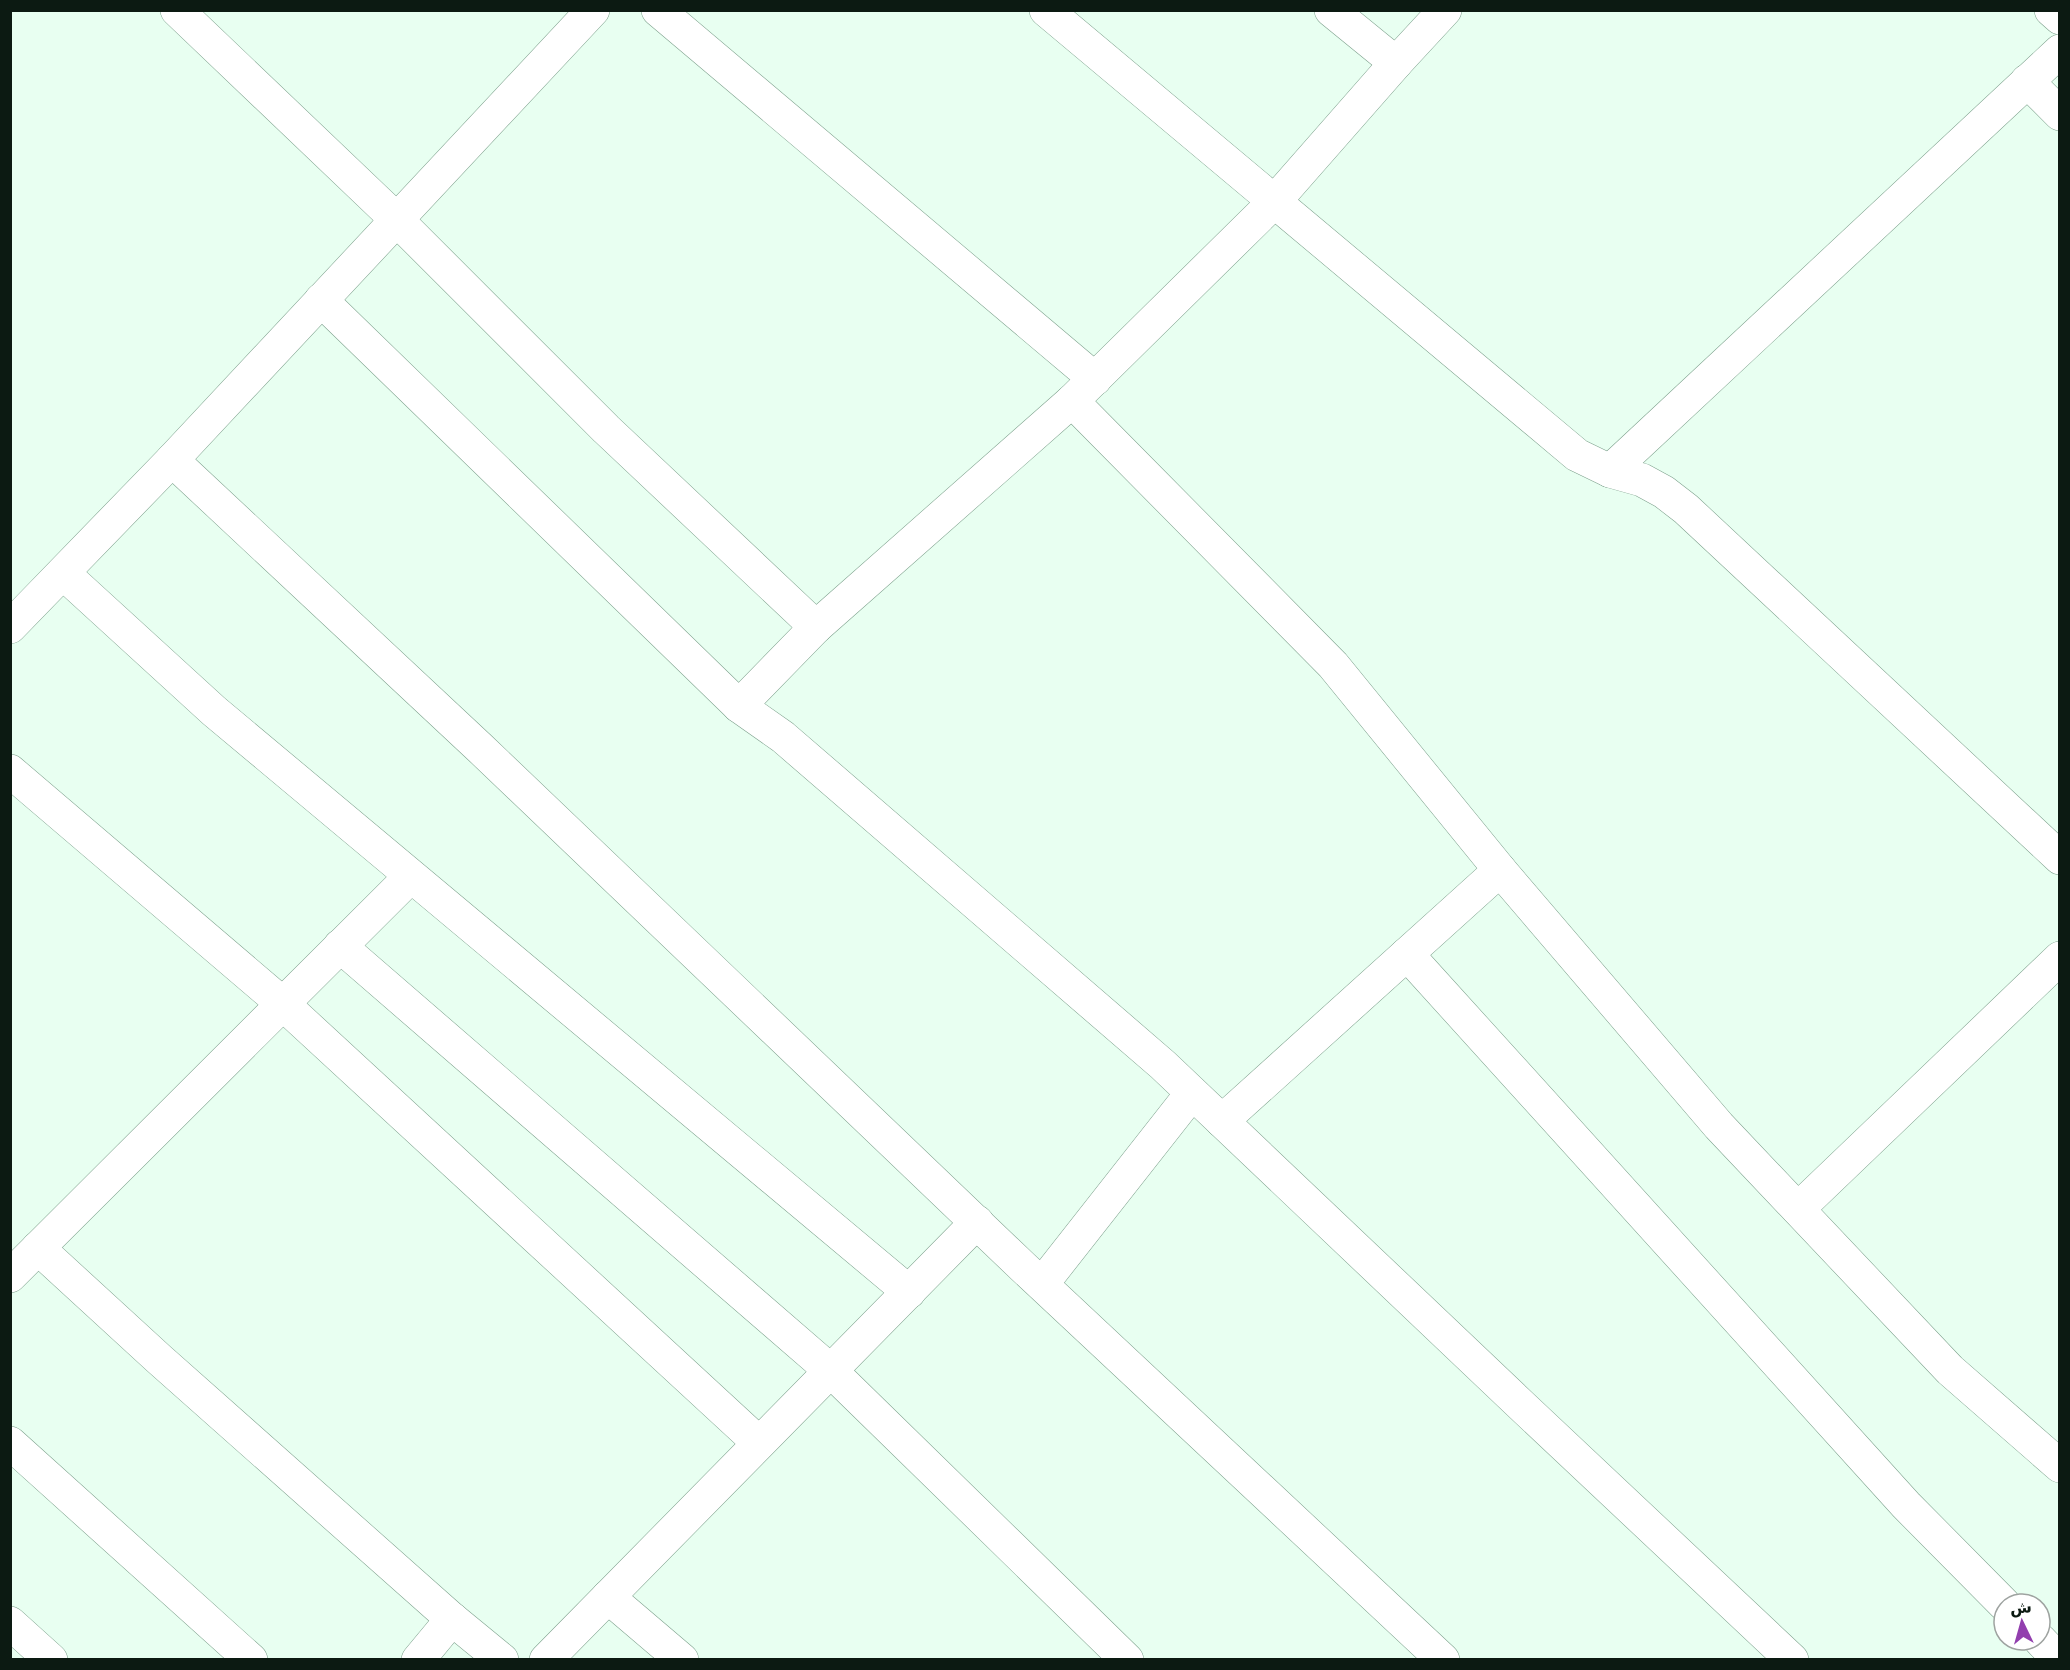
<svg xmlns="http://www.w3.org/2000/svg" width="2070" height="1670" font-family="'DejaVu Sans',Cairo,sans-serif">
<rect width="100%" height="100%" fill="#e8fff1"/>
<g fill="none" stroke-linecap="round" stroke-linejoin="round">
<defs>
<g id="minor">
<polyline points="177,10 396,219 606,429 816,627"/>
<polyline points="658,10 1095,379"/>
<polyline points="1046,10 1577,455 1610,471 1642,480 1664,492 1686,509 2060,858"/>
<polyline points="1331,10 1396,63"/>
<polyline points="2051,10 2060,18"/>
<polyline points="2027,81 2060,114"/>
<polyline points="321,300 739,706 783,737 1163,1065 1522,1406 1792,1660"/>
<polyline points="1072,401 1333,665 1500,870 1719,1126 1950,1370 2060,1466"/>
<polyline points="172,460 480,748 1023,1267 1443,1660"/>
<polyline points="1610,471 2060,51"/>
<polyline points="63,573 214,711 909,1292"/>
<polyline points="10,627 172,460 593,10"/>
<polyline points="739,706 816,627 1072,401 1274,202 1396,63 1445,10"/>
<polyline points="10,771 283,1004 759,1443"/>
<polyline points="340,946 831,1371 1127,1660"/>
<polyline points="1407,954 1906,1505 2004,1604"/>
<polyline points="1222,1121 1500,870"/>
<polyline points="1798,1209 2060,958"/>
<polyline points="38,1248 159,1359 452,1619 502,1660"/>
<polyline points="10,1276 410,877"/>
<polyline points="1042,1284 1192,1093"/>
<polyline points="10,1443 251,1660"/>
<polyline points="608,1597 682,1660"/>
<polyline points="10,1623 51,1660"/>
<polyline points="2040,1640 2059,1660"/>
<polyline points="418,1660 452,1619"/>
<polyline points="546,1660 977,1222"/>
</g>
</defs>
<use href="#minor" stroke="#7da08c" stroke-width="34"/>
<use href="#minor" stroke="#fff" stroke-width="33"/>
</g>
<rect width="2070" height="1670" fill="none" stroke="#0c1a12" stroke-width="24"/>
<g transform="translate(2022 1622) rotate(355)"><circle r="28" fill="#ffffff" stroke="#9ea3a0" stroke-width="1.5"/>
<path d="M0-4.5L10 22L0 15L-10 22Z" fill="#923fae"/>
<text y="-9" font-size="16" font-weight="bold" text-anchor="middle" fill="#0c1a12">ش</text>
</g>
</svg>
